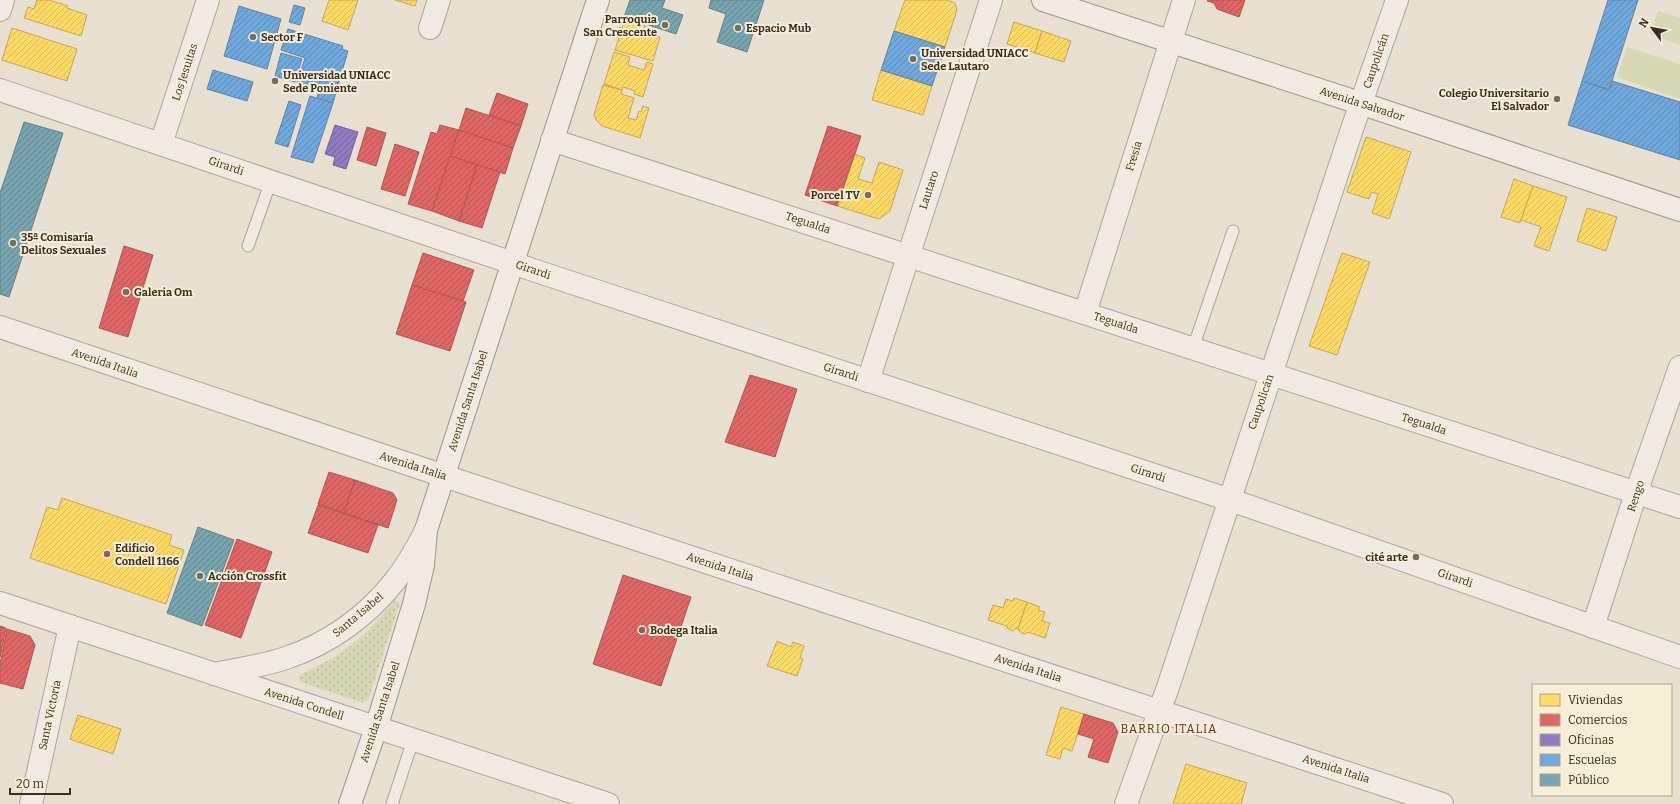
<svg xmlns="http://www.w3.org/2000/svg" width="1680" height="804" font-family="Bitter,serif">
<defs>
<pattern id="grass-dots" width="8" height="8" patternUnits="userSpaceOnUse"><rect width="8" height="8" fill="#d6d7b3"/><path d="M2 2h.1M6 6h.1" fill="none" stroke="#b9b99a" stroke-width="1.8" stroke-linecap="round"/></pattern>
<pattern id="homes-hatch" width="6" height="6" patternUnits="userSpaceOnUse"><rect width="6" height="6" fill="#ffd966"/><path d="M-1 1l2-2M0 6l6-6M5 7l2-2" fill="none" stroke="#dbbb58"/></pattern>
<pattern id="shops-hatch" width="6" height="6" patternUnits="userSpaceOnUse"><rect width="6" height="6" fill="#e06666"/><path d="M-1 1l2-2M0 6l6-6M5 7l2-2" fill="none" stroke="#b75454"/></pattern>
<pattern id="offices-hatch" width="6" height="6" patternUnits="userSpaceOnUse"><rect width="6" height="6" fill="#8e7cc3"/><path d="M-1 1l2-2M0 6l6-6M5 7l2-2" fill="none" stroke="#75669e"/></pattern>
<pattern id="schools-hatch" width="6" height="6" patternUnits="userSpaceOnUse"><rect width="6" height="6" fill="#6fa8dc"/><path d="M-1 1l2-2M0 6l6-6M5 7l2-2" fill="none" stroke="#5c89b2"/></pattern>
<pattern id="public-hatch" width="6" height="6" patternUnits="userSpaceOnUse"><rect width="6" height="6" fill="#76a5af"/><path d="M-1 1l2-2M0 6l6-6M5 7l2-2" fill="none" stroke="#62878e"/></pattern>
</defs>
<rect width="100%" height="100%" fill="#e7e0d1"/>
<path fill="url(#grass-dots)" d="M 395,600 L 400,603 L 369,698 L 363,703 L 300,682 L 298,676 C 341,656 365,638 395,600 Z"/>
<g fill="#d6d7b3">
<polygon points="1658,11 1680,18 1680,45 1650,34"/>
<polygon points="1627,47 1680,64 1680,99 1617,77"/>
</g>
<g fill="url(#homes-hatch)" stroke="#c5a651">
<polygon points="37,0 49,0 68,6 67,8 87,15 81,36 24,18 28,7 34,9"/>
<polygon points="329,0 358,0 348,30 322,21"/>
<polygon points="395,0 417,0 415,6"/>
<polygon points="905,0 947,0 955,3 957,10 945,47 894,31"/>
<polygon points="625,19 645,25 643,32 660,37 653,61 615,50 619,38 616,37 619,27 622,28"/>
<polygon points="1014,22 1042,31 1035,53 1007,44"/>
<polygon points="12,28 77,49 67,81 2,60"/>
<polygon points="1042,31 1071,41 1064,62 1035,53"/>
<polygon points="614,52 630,57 628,65 644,70 647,62 653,64 643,97 634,94 635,91 623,87 622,90 604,84"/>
<polygon points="881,70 932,86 923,115 872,100"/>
<polygon points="603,85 622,90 621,94 634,98 628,118 636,120 639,111 641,112 643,106 649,108 640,138 602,126 597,121 594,115"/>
<polygon points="1366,137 1411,152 1389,219 1372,213 1378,194 1371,192 1369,199 1347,192"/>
<polygon points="854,154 865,158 858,179 872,183 879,162 903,170 890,211 879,219 837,206"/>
<polygon points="1514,179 1533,186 1520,223 1501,217"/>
<polygon points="1533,186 1567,197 1549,251 1534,246 1541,227 1521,220"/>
<polygon points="1587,208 1617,217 1606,251 1577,241"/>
<polygon points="1342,253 1370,262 1337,355 1309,346"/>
<polygon points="62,498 172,535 169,545 184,550 166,604 30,558 47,507 58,510"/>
<polygon points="1014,598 1027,602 1018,629 1016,628 1013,631 1008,629 1007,626 988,620 993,605 1003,608 1006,599 1013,601"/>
<polygon points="1027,602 1040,607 1038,610 1045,612 1042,621 1050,623 1045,638 1028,632 1025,634 1021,633 1018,629"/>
<polygon points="777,641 791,647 793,642 804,646 800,658 803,659 797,676 767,666"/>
<polygon points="1061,707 1084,714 1072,751 1063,748 1060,759 1046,755"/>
<polygon points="78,715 121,729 113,754 70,739"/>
<polygon points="1186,764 1247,783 1241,804 1173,804"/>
</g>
<g fill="url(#shops-hatch)" stroke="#af5551">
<polygon points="1208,0 1245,0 1239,17 1217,9 1214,3 1207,1"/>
<polygon points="497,93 528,104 521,126 489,115"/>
<polygon points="466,108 521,126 513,148 459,130"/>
<polygon points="440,125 459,130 432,211 408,204 431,132 437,134"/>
<polygon points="828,126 861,136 837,206 805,195"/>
<polygon points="367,127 386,133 376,166 357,160"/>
<polygon points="459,130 513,148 505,174 450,156"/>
<polygon points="395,144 419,152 405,196 381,189"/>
<polygon points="450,156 477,165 459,221 432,211"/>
<polygon points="477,165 500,172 482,228 459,221"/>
<polygon points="124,246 153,255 128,337 99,328"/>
<polygon points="423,253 474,270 463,301 412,285"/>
<polygon points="412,285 466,302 450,351 396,334"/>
<polygon points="750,375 797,389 775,457 725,442"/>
<polygon points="329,472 355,480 344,513 318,504"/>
<polygon points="355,480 393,493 397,500 388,528 344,513"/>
<polygon points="318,505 378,525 368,553 308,533"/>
<polygon points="237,539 272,552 241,638 205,625"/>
<polygon points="623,575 691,597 661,686 593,664"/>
<polygon points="0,626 6,628 0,657"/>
<polygon points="7,629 30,636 35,645 23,689 0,683 0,664"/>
<polygon points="1084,714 1113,723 1118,732 1108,763 1088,757 1094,739 1078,734"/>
</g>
<polygon fill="url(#offices-hatch)" stroke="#766592" points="335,125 358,132 346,169 333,165 335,157 325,154"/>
<g fill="url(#schools-hatch)" stroke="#6083a4">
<polygon points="1608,0 1638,0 1609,90 1582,81"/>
<polygon points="294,5 305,8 300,25 289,22"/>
<polygon points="239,6 281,19 267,69 224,56"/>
<polygon points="288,29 343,46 342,49 348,51 333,103 317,98 319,91 297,83 305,58 281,50"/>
<polygon points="894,31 945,47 932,86 881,70"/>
<polygon points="281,53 302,59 295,82 275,76"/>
<polygon points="213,70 253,82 247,101 207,89"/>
<polygon points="1582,81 1609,90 1612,81 1680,102 1680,160 1568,125"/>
<polygon points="310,96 333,103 313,163 291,157"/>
<polygon points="289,101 301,105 288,147 275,143"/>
</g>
<g fill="url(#public-hatch)" stroke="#658184">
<polygon points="630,0 665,0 662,8 683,15 676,34 624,17"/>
<polygon points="711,0 764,0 747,52 717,42 726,14 709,8"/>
<polygon points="24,122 63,133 9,297 0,294 0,193"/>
<polygon points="198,527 234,540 202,626 167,613"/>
</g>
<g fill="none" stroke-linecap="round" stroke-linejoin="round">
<defs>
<g id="service">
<polyline points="248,246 271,181"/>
<polyline points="1193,348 1233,231"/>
<polyline points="392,804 413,740"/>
</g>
<g id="minor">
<polyline points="0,10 3,0"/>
<polyline points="430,28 439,0"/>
<polyline points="0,90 539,272 1251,507 1680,657"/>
<polyline points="552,140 1680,507"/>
<polyline points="161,144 208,0"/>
<polyline points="1085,313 1184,0"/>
<polyline points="868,381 991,0"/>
<polyline points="444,476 1442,804"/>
<polyline points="1593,627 1636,493 1680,367"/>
<polyline points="31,804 70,626"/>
<polyline points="1126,804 1168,687 1352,129 1397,0"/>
</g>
<g id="tertiary">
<polyline points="0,327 444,476"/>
<polyline points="0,603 608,804"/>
<path d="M 214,674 C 238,669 263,666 286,658 C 328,644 366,617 394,582 C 407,566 417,548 426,530"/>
</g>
<g id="secondary">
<polyline points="1043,0 1381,110 1680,210"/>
<polyline points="350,804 376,728 414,604 423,565 426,530 598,0"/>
</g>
</defs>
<use href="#service" stroke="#ada599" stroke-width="13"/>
<use href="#minor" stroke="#ada599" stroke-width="24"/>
<use href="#tertiary" stroke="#ada599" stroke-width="24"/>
<use href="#secondary" stroke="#9c958a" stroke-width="24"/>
<use href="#service" stroke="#efebe3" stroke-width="11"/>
<use href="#minor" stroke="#efebe3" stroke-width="22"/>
<use href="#tertiary" stroke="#efebe3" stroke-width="22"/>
<use href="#secondary" stroke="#efebe3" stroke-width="22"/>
</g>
<g fill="#786c5e" stroke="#f7eed8" stroke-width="1.5">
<circle cx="665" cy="25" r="4"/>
<circle cx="738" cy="28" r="4"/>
<circle cx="253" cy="37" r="4"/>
<circle cx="913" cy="59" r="4"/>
<circle cx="275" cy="81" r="4"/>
<circle cx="1557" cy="99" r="4"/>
<circle cx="868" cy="195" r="4"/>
<circle cx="13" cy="243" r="4"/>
<circle cx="126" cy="292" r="4"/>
<circle cx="107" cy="554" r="4"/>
<circle cx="1416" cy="557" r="4"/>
<circle cx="200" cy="576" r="4"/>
<circle cx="642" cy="630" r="4"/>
</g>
<g text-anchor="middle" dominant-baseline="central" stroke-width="4" stroke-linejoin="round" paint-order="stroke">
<g font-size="11" font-weight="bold" fill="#3d2e20" stroke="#f7eed8" text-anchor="start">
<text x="657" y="19" text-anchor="end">Parroquia<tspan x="657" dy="13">San Crescente</tspan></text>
<text x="746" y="28">Espacio Mub</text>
<text x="261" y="37">Sector F</text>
<text x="921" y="53">Universidad UNIACC<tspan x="921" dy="13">Sede Lautaro</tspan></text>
<text x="283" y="75">Universidad UNIACC<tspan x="283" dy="13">Sede Poniente</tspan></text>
<text x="1549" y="93" text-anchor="end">Colegio Universitario<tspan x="1549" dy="13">El Salvador</tspan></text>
<text x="860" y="195" text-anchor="end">Porcel TV</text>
<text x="21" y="237">35ª Comisaría<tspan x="21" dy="13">Delitos Sexuales</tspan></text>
<text x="134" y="292">Galeria Om</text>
<text x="115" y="548">Edificio<tspan x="115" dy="13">Condell 1166</tspan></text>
<text x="1408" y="557" text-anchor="end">cité arte</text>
<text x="208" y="576">Acción Crossfit</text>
<text x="650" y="630">Bodega Italia</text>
</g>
<g font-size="11" fill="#3d2e20" stroke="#f7eed8">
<text transform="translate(1376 61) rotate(-71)">Caupolicán</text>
<text transform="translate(185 72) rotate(-72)">Los Jesuitas</text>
<text transform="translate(1362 104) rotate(18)">Avenida Salvador</text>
<text transform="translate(1134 156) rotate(-73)">Fresia</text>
<text transform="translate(226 166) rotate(19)">Girardi</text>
<text transform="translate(929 190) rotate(-72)">Lautaro</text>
<text transform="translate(808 223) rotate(18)">Tegualda</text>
<text transform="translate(533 270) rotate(19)">Girardi</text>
<text transform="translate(1116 323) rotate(18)">Tegualda</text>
<text transform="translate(105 363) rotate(19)">Avenida Italia</text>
<text transform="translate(841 372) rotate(18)">Girardi</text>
<text transform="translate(468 401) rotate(-72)">Avenida Santa Isabel</text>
<text transform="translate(1261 402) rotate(-71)">Caupolicán</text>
<text transform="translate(1424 424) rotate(18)">Tegualda</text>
<text transform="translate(413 466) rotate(18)">Avenida Italia</text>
<text transform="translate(1148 473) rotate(18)">Girardi</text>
<text transform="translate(1636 496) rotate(-72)">Rengo</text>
<text transform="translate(720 567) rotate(18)">Avenida Italia</text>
<text transform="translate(1455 578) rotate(19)">Girardi</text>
<text transform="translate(358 615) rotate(-40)">Santa Isabel</text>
<text transform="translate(1028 668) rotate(18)">Avenida Italia</text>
<text transform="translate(304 704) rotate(18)">Avenida Condell</text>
<text transform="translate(380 712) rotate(-72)">Avenida Santa Isabel</text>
<text transform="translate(50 715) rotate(-78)">Santa Victoria</text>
<text transform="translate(1336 769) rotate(18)">Avenida Italia</text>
</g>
<g font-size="12" letter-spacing="1" fill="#6b2e1e" stroke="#f7eed8">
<text x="1169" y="729">BARRIO ITALIA</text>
</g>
</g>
<rect x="1532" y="684" width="140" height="112" fill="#f7eed8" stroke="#ada18e"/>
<rect x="1540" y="694" width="20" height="12" fill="#ffd966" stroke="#ada18e"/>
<text x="1568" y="704" font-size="12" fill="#3d2e20">Viviendas</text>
<rect x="1540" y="714" width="20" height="12" fill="#e06666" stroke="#ada18e"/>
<text x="1568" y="724" font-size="12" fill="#3d2e20">Comercios</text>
<rect x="1540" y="734" width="20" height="12" fill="#8e7cc3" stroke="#ada18e"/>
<text x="1568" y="744" font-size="12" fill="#3d2e20">Oficinas</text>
<rect x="1540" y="754" width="20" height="12" fill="#6fa8dc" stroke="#ada18e"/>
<text x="1568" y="764" font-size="12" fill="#3d2e20">Escuelas</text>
<rect x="1540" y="774" width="20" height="12" fill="#76a5af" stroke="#ada18e"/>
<text x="1568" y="784" font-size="12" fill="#3d2e20">Público</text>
<g transform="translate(1652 28) rotate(302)" stroke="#f7eed8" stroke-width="3" paint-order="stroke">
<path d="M0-3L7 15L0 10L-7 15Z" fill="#3d2e20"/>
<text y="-6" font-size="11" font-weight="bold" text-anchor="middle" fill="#3d2e20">N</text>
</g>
<path d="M10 788v6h60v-6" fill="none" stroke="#3d2e20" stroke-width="2"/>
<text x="16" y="788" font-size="12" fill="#3d2e20" stroke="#f7eed8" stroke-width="3" paint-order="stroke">20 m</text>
</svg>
